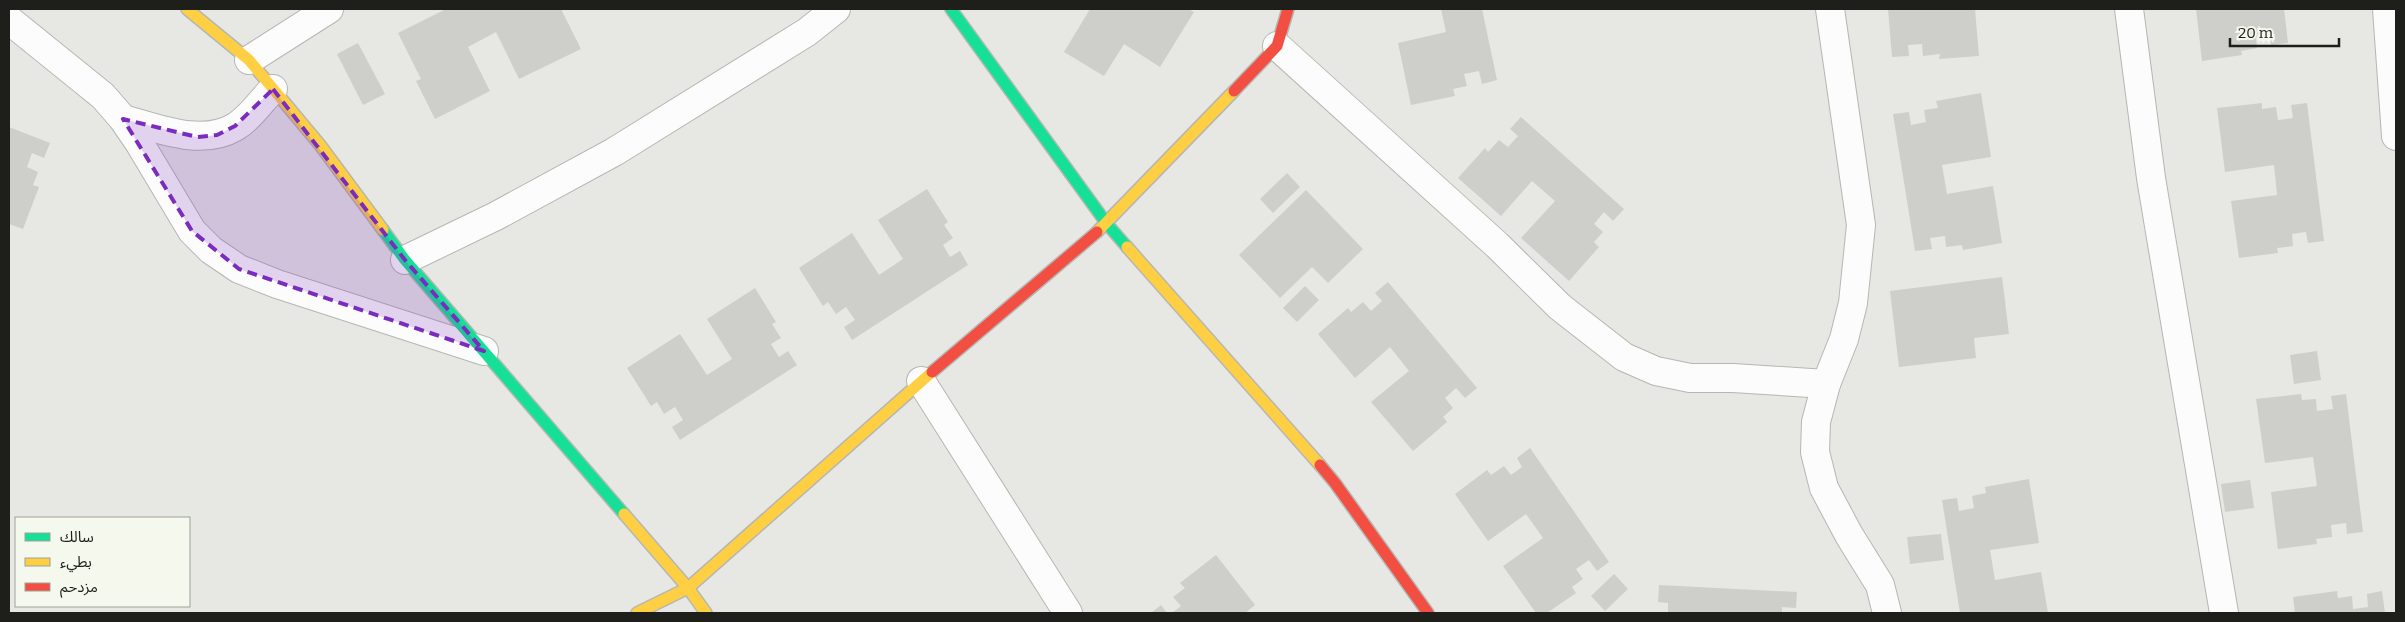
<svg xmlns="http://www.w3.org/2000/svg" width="2405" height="622" font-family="Bitter,'Noto Sans Arabic',serif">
<rect width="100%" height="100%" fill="#e7e8e3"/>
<g fill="#cecfcb">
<polygon points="446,9 561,9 581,49 519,79 496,32 468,47 490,91 435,119 416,81 421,79 398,33"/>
<polygon points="1090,9 1188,9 1194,12 1160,67 1124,44 1104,76 1064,52"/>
<polygon points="1441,9 1482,9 1497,80 1482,84 1479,71 1464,74 1467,86 1453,89 1455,96 1411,105 1398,43 1446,32"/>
<polygon points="1888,9 1975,9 1979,56 1939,59 1940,54 1923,56 1922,44 1908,45 1909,56 1892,57"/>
<polygon points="2196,9 2284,9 2288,43 2271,45 2270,35 2256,37 2257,48 2241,51 2242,55 2202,61"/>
<polygon points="358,43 385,94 363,105 337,54"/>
<polygon points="1981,93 1991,157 1942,165 1947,194 1993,186 2002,243 1963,250 1962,245 1946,247 1945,236 1930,238 1932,249 1915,251 1893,114 1909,112 1911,125 1926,122 1924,110 1938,108 1936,101"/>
<polygon points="2262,103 2262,109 2276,107 2278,120 2293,118 2291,105 2307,103 2324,241 2308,243 2306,232 2292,234 2293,246 2277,248 2278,253 2239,258 2231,201 2277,195 2274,165 2225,172 2217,108"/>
<polygon points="1521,117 1624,209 1613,221 1604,212 1594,224 1603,232 1594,242 1599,247 1569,281 1521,238 1555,201 1532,181 1501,216 1458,178 1485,148 1488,152 1499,140 1508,147 1518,136 1510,129"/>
<polygon points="9,127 50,143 44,158 32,153 27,167 38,172 33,185 39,187 23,229 9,224"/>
<polygon points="1287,173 1300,187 1273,213 1260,199"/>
<polygon points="927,189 948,222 944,225 953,238 943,245 950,257 960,251 968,265 852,340 844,327 855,320 846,307 836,314 828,302 823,306 799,268 852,233 879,275 903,259 878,220"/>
<polygon points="1306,190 1363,249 1328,283 1312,267 1280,298 1239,255"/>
<polygon points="2002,277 2009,334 1974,338 1976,358 1899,367 1890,291"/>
<polygon points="1388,282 1477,388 1465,398 1456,388 1445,398 1453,408 1443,417 1447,422 1413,451 1371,402 1409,371 1390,347 1355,378 1318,334 1348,308 1351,312 1363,302 1371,311 1382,301 1375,293"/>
<polygon points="1305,286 1319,300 1297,322 1283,308"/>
<polygon points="755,288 776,322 772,324 781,338 771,344 779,357 788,351 797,365 680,440 672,427 683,420 675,407 664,414 657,402 651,406 627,368 680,334 707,375 732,359 707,319"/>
<polygon points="2317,351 2321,380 2294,384 2290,355"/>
<polygon points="2301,394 2302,400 2316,399 2317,411 2333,409 2331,396 2346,394 2363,532 2347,534 2346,523 2331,525 2332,537 2316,539 2317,544 2278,549 2271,492 2317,486 2313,457 2265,463 2256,399"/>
<polygon points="1530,448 1609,562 1597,571 1589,560 1576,569 1583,579 1572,587 1576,593 1547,613 1536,613 1503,566 1543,538 1526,514 1488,541 1455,494 1487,470 1491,475 1504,466 1511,475 1522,467 1517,458"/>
<polygon points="2029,479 2039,543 1990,550 1995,580 2041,572 2048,613 1960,613 1942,500 1957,498 1959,511 1974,508 1972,496 1986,493 1985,487"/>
<polygon points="2250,480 2254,508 2225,512 2221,484"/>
<polygon points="1941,534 1944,560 1910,564 1907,537"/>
<polygon points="1216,555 1255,605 1245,613 1172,613 1181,606 1173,597 1185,588 1180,583"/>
<polygon points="1614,574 1628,589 1605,611 1591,596"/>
<polygon points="1659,585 1797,592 1796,608 1782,607 1782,613 1668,613 1668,603 1658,602"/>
<polygon points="2337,591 2338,598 2352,596 2353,609 2368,607 2367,594 2382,591 2385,613 2295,613 2293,597"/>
<polygon points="1161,605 1167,613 1151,613"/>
</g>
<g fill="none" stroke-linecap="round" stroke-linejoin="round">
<defs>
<g id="street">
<polyline points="1830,9 1861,225 1853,303 1844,339 1826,384 1816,422 1815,452 1824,488 1849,535 1880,585 1887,613"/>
<polyline points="2129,9 2151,178 2224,613"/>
<polyline points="2387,9 2396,136"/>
<polyline points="9,20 103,96 123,119 140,144 192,231 211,250 239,269 277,284 484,351"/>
<polyline points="1277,46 1497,245 1560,307 1624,357 1656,371 1690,378 1733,378 1826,384"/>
<polyline points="249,60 329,9"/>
<path d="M 123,119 C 158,128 201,147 235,127 C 250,118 261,101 273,89"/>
<polyline points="405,260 496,216 614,152 807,32 836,9"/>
<polyline points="921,381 1068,613"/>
</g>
<g id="fast">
<polyline points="951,9 1107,224 1127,247"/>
<polyline points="383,230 405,260 624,514"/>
</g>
<g id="slow">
<polyline points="187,9 249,60 320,145 383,230"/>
<polyline points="1097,232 1234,91"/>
<polyline points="1127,247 1320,465"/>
<polyline points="624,514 688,588 706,613"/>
<polyline points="637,613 688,588 932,372"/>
</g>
<g id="jam">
<polyline points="1234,91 1277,46 1288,9"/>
<polyline points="932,372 1097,232"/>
<polyline points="1320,465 1335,483 1428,613"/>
</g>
</defs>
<use href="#street" stroke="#b6b7b3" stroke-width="30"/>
<use href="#fast" stroke="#b6b7b3" stroke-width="14"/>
<use href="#slow" stroke="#b6b7b3" stroke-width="14"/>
<use href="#jam" stroke="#b6b7b3" stroke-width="14"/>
<use href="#street" stroke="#fbfcfb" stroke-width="28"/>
<use href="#fast" stroke="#16e098" stroke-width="11"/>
<use href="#slow" stroke="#ffcf43" stroke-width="11"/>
<use href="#jam" stroke="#f24e42" stroke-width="11"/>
</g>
<path fill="#7b2cbf" fill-opacity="0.2" stroke="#7b2cbf" stroke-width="4" stroke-dasharray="10 6" stroke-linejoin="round" d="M 273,89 L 405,260 L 484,351 L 239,269 L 192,231 L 123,119 L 197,137 L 217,135 L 235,126 Z"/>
<rect width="2405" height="622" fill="none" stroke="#1e1f1b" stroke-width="20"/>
<rect x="15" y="517" width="175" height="90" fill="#f5f8ed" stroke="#9fa199"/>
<rect x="25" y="533" width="25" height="8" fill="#16e098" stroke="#9fa199"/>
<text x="60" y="542" font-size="15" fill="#1e1f1b">سالك</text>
<rect x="25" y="558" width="25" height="8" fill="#ffcf43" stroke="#9fa199"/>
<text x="60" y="567" font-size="15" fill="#1e1f1b">بطيء</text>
<rect x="25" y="583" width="25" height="8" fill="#f24e42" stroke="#9fa199"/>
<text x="60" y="592" font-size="15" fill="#1e1f1b">مزدحم</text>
<path d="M2230 38v8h109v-8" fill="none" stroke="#1e1f1b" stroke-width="2.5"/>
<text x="2238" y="38" font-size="15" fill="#1e1f1b" stroke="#f5f8ed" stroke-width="4" paint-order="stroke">20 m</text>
</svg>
